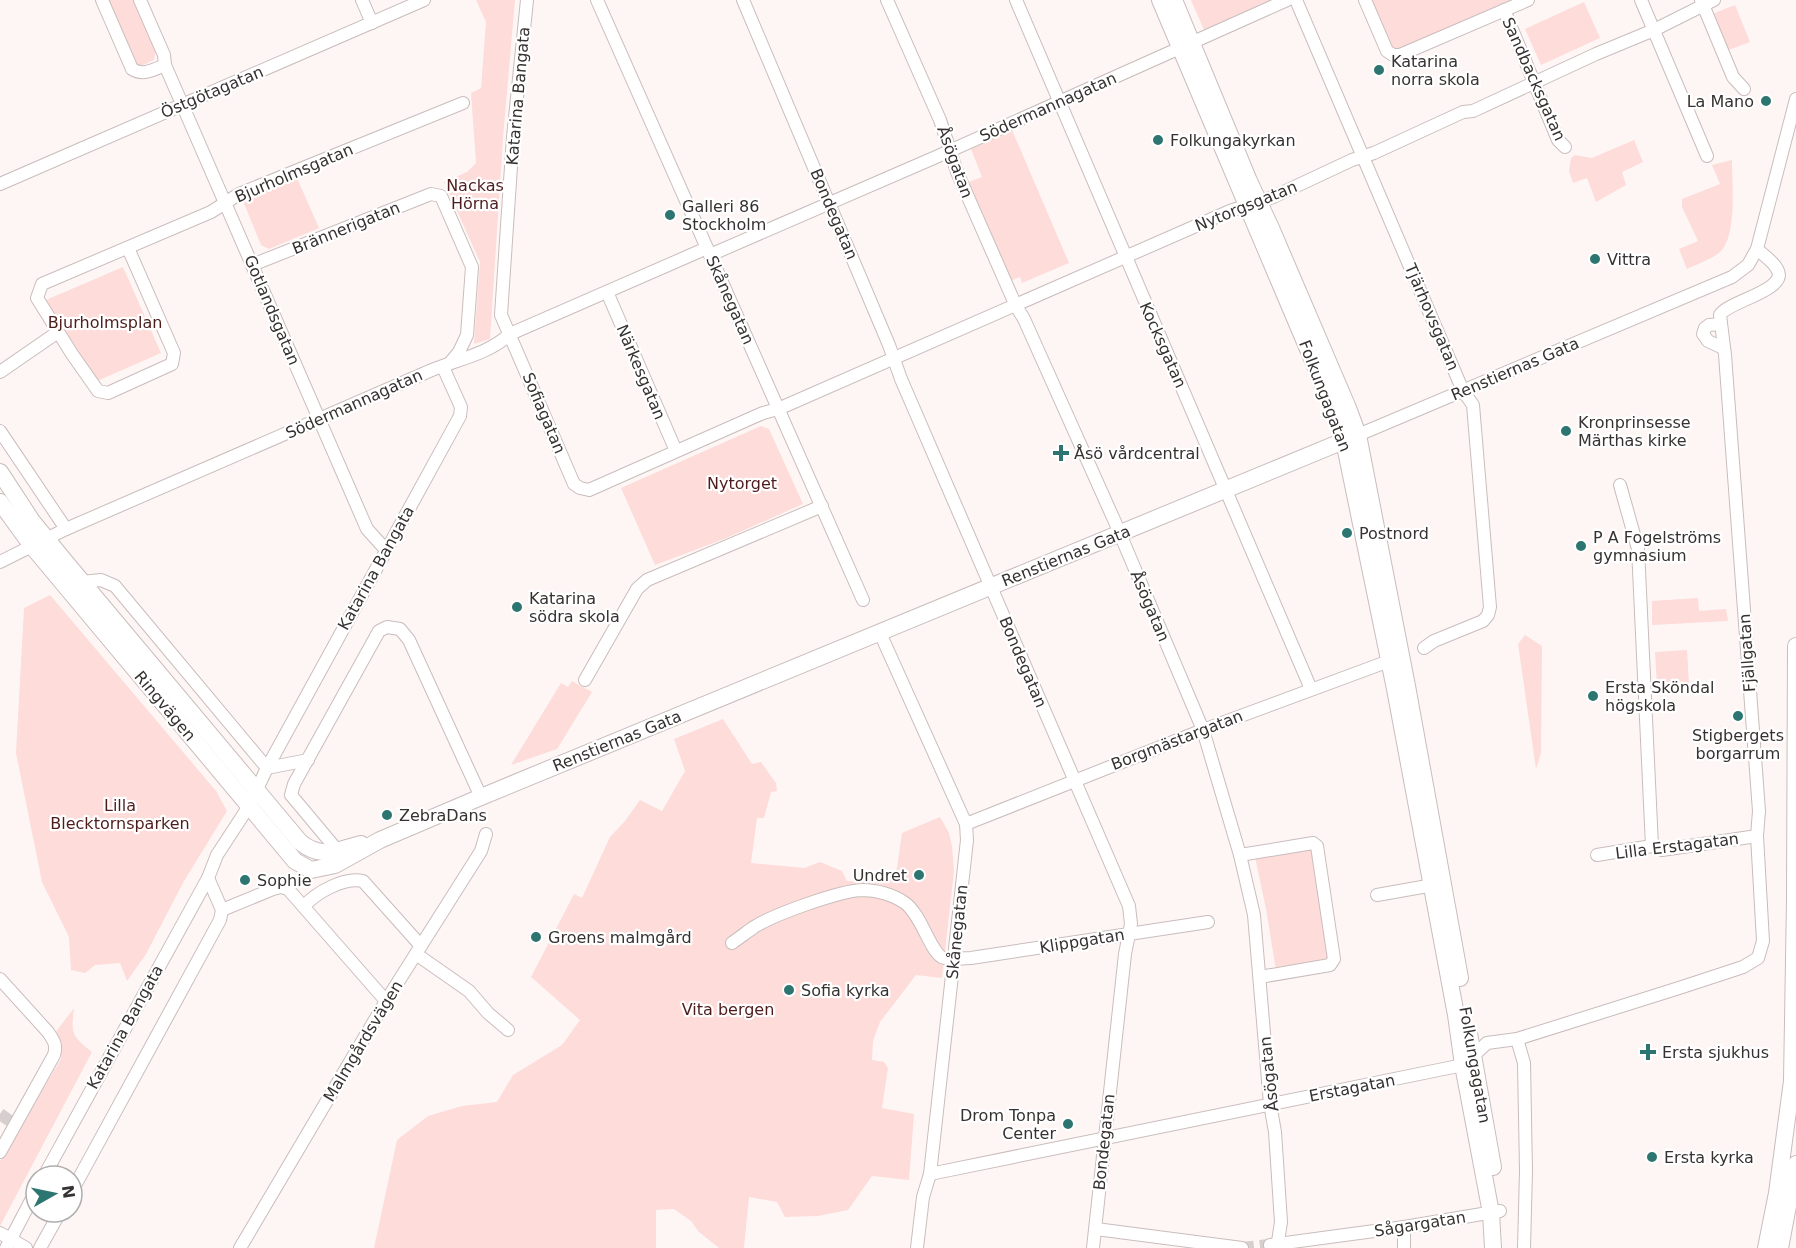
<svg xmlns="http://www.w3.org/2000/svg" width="1796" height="1248" font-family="'DejaVu Sans',sans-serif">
<rect width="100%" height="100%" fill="#fef6f5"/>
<g fill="#fddcd9">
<polygon points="105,0 135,0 156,50 154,60 139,67 132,62"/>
<polygon points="476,0 515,0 503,138 490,339 474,344 480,262 444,182 467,172 476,163 471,93 481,88 486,22"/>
<polygon points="1191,0 1270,0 1204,30"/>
<polygon points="1371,0 1512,0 1396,50 1391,49"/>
<polygon points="1584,2 1600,38 1541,65 1525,29"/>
<polygon points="1735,5 1750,42 1726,51 1712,14"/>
<polygon points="1012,130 1069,263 1022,283 1020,277 1010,281 966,183 982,177 971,149"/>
<polygon points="1634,140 1643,162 1622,172 1626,185 1596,202 1587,178 1573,183 1569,171 1571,158 1575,155 1592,158"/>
<path d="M 1732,160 C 1732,183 1737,234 1721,251 C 1713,259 1697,264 1687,269 L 1679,249 L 1698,241 L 1682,207 L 1682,199 L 1720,184 L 1712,165 Z"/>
<polygon points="297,178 319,228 269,249 261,245 243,201"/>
<polygon points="123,267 161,353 97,381 46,300"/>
<polygon points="761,426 769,429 803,504 724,539 655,565 621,488"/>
<polygon points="50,595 216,791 227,811 184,881 146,954 127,981 120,963 95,965 85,973 71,970 69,937 42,882 16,753 24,608"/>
<polygon points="1698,598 1699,611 1726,609 1728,621 1652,625 1652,601"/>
<polygon points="1525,635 1542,646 1541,753 1536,769 1518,644"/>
<polygon points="1687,650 1689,685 1657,686 1655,652"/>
<polygon points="572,681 592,692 557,749 511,765 561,683 568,687"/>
<polygon points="723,719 752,764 761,762 776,783 777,791 771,792 764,818 757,818 751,863 804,868 820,862 842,871 847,881 881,882 891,880 897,868 902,833 940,817 949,833 952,846 954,871 942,978 916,975 880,1022 873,1041 872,1060 884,1062 888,1068 882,1108 914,1114 909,1180 872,1176 848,1210 818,1216 785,1217 777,1202 749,1197 744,1248 719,1248 699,1232 691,1221 674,1209 656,1210 656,1248 374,1248 397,1140 428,1116 462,1106 497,1102 513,1075 562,1045 580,1020 531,977 574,894 582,898 610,837 625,821 640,800 662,811 685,771 674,739"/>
<polygon points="1307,848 1313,852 1329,957 1326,963 1276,970 1266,909 1255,857"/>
<path d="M 74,1008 C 71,1033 71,1035 92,1052 L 0,1226 L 0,1161 L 61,1059 L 62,1043 L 55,1033 Z"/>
</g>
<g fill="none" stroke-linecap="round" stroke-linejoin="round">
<g stroke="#d6cfce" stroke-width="12" stroke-dasharray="12 6" stroke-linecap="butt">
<polyline points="0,1114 10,1121"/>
<polyline points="1242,1248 1269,1245"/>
</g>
<defs>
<g id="street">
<path d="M 102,0 L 132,69 C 143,76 153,70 165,65 L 164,55 L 140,0"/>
<polyline points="362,0 372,23"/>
<polyline points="527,0 513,137 501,315 574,484 580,488 589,490 763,413 778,409 1230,211 1273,197 1352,160 1374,153 1463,112 1473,111 1596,54 1654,30 1714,0"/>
<polyline points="597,0 863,600"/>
<polyline points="743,0 889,345 901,379 1129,906 1131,924 1125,954 1093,1248"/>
<polyline points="887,0 940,120 957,172 1016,306 1024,319 1115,522 1203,730 1240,855 1254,915 1270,1104 1275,1132 1281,1222 1277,1248"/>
<polyline points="1016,0 1311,689"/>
<polyline points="1296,0 1463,391 1473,405 1490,607 1488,615 1483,621 1434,641 1424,648"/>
<polyline points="1365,0 1387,51 1393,55 1400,55 1528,0"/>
<polyline points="1641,0 1707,156"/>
<polyline points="1701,0 1733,77 1744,89"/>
<polyline points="1504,10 1558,140 1565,147"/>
<polyline points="165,65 367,529 386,550"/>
<polyline points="0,184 424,0"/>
<polyline points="128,248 174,353 172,364 108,393 98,391 72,354 37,298 42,284 211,212 239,194 463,103"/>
<polyline points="710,255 936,157 1287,0"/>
<polyline points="252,265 431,194 441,196 472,267 467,335 459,352 449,364"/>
<polyline points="607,292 676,451"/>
<polyline points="1721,324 1709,325 1705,328 1703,334 1708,341 1723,348"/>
<polyline points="0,372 58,332"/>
<polyline points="0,431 66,529"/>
<polyline points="1358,435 1732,277 1748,265 1757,249 1796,99"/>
<polyline points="1620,485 1638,549 1652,846"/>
<path d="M 0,562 L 66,529 L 425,373 C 453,360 486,356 510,334 L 707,248"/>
<polyline points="82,582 101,580 115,586 267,768"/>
<polyline points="880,633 966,824 967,840 930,1174 923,1197 917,1248"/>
<polyline points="585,680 637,589 647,580 822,506"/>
<polyline points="267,768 308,760"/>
<polyline points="966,824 1203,730 1389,661"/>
<polyline points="337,850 291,795 294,784 379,631 387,627 400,629 409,640 481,797"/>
<polyline points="1240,855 1313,843 1317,846 1334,959 1330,965 1260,977"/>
<polyline points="1597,855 1652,846 1662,850 1757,836"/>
<polyline points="1377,895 1439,884"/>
<path d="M 304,906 C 317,892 344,877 363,881 L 421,946"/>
<polyline points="222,910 273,889 281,887 288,889 386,1001"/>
<path d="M 732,943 C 739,938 747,932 754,927 C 775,914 839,891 862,890 C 877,890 894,895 905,903 C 922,915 931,955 944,958 C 952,960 962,958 971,958 L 1208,922"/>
<polyline points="416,954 469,991 488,1013 508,1030"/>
<path d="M 0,979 L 48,1032 C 54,1041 57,1045 54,1055 L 0,1152"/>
<polyline points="1517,1039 1524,1063 1526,1171 1524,1248"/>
<path d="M 930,1174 L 1463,1065 L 1487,1043 L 1517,1039 L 1679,988 L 1743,967 L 1758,958 L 1763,941 L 1757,836 L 1759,811 L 1725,355 L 1720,315 C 1728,301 1790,290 1777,269 C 1773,261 1763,255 1757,249"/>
<polyline points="44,1176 208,878 217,855 249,806 267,768 460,416 461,407 443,367"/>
<polyline points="72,1191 220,920 222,910 208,878"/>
<polyline points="1096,1229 1242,1248"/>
<polyline points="0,1233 26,1248"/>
<polyline points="1270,1245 1404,1227 1500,1211"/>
<polyline points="6,1248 36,1191"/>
<polyline points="40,1248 60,1212"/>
<polyline points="240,1248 386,1001 481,851 486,834"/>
<polyline points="1404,1248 1404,1227"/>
</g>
<g id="secondary">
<polyline points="1160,0 1335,413 1344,441 1395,689 1456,1015 1463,1065 1491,1213 1493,1248"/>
<polyline points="1174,0 1249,181 1271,228 1348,408 1358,435 1407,686 1460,978"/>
<path d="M 0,472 L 32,521 L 63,559 L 300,842 C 322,860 337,850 361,844"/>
<polyline points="0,502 32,546 295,861 311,870 335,865 380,840 481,797 1358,435"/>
<polyline points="1469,1033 1493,1167"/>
<polyline points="1766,1248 1777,1193 1792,1081 1795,899 1796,646"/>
<polyline points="1780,1248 1796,1164"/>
</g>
</defs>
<use href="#street" stroke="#c9bdbc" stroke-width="14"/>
<use href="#secondary" stroke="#c9bdbc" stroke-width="18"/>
<use href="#street" stroke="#fff" stroke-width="12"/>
<use href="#secondary" stroke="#fff" stroke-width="16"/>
</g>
<g fill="#2c7570" stroke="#fff" stroke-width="2">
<circle cx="1379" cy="70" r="6"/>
<circle cx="1766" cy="101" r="6"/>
<circle cx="1158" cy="140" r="6"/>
<circle cx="670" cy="215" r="6"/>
<circle cx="1595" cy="259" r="6"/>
<circle cx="1566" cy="431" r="6"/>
<path d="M1058 444h6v6h6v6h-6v6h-6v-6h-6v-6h6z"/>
<circle cx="1347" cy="533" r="6"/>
<circle cx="1581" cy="546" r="6"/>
<circle cx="517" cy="607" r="6"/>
<circle cx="1593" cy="696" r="6"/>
<circle cx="1738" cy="716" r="6"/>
<circle cx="387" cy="815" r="6"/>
<circle cx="919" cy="875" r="6"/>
<circle cx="245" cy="880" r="6"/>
<circle cx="536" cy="937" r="6"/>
<circle cx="789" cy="990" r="6"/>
<path d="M1645 1043h6v6h6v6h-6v6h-6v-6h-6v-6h6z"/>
<circle cx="1068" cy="1124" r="6"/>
<circle cx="1652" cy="1157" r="6"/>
</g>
<g text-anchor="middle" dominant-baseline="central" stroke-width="4.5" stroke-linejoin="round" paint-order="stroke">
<g font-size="16" fill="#373232" stroke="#fff" text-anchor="start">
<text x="1391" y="61">Katarina<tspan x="1391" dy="18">norra skola</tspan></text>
<text x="1754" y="101" text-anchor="end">La Mano</text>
<text x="1170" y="140">Folkungakyrkan</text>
<text x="682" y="206">Galleri 86<tspan x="682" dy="18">Stockholm</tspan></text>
<text x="1607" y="259">Vittra</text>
<text x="1578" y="422">Kronprinsesse<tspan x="1578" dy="18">Märthas kirke</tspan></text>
<text x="1074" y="453">Åsö vårdcentral</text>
<text x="1359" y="533">Postnord</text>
<text x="1593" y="537">P A Fogelströms<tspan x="1593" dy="18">gymnasium</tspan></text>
<text x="529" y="598">Katarina<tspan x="529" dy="18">södra skola</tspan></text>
<text x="1605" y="687">Ersta Sköndal<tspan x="1605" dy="18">högskola</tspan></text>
<text x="1738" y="735" text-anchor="middle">Stigbergets<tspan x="1738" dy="18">borgarrum</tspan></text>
<text x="399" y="815">ZebraDans</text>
<text x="907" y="875" text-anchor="end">Undret</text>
<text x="257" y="880">Sophie</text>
<text x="548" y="937">Groens malmgård</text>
<text x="801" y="990">Sofia kyrka</text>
<text x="1662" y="1052">Ersta sjukhus</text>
<text x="1056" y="1115" text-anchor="end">Drom Tonpa<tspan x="1056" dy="18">Center</tspan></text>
<text x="1664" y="1157">Ersta kyrka</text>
</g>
<g font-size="16" fill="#373232" stroke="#fff">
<text transform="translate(1534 79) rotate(66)">Sandbacksgatan</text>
<text transform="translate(212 92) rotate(-23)">Östgötagatan</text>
<text transform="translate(518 96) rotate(-85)">Katarina Bangata</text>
<text transform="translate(1048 107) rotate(-24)">Södermannagatan</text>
<text transform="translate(955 162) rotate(70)">Åsögatan</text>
<text transform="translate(294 173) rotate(-23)">Bjurholmsgatan</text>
<text transform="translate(1246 206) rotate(-22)">Nytorgsgatan</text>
<text transform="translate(834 214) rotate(67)">Bondegatan</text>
<text transform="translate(346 228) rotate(-22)">Brännerigatan</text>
<text transform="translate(730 300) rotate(66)">Skånegatan</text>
<text transform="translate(272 310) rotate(67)">Gotlandsgatan</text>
<text transform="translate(1432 317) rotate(67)">Tjärhovsgatan</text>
<text transform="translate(1163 345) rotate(66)">Kocksgatan</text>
<text transform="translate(1515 369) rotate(-23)">Renstiernas Gata</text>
<text transform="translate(641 372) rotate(67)">Närkesgatan</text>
<text transform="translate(1325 396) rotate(69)">Folkungagatan</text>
<text transform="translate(354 404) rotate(-24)">Södermannagatan</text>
<text transform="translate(544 413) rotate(67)">Sofiagatan</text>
<text transform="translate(1066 556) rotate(-22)">Renstiernas Gata</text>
<text transform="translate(376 568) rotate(-61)">Katarina Bangata</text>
<text transform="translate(1150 606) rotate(67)">Åsögatan</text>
<text transform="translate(1747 653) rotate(-94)">Fjällgatan</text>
<text transform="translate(1023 662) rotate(67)">Bondegatan</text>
<text transform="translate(165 706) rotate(50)">Ringvägen</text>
<text transform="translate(1177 740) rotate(-21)">Borgmästargatan</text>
<text transform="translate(617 741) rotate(-22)">Renstiernas Gata</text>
<text transform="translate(1677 846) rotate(-7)">Lilla Erstagatan</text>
<text transform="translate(957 932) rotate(-84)">Skånegatan</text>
<text transform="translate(1082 941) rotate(-9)">Klippgatan</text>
<text transform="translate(125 1027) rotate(-61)">Katarina Bangata</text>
<text transform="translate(363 1041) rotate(-59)">Malmgårdsvägen</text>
<text transform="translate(1475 1065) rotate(80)">Folkungagatan</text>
<text transform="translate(1269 1074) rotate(-96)">Åsögatan</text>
<text transform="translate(1352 1088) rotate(-11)">Erstagatan</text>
<text transform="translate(1104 1142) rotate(-84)">Bondegatan</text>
<text transform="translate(1420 1224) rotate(-9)">Sågargatan</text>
</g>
<g font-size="16" fill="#4f1c1c" stroke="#fff">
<text x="475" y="185">Nackas<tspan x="475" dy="18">Hörna</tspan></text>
<text x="105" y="322">Bjurholmsplan</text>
<text x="742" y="483">Nytorget</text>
<text x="120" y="805">Lilla<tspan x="120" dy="18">Blecktornsparken</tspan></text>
<text x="728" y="1009">Vita bergen</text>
</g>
</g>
<g transform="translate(54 1194) rotate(81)"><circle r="28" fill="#ffffff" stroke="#afadad" stroke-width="1.5"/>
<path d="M0-4.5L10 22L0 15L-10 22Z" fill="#2c7570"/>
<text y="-9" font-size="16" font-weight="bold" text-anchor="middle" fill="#373232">N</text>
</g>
</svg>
